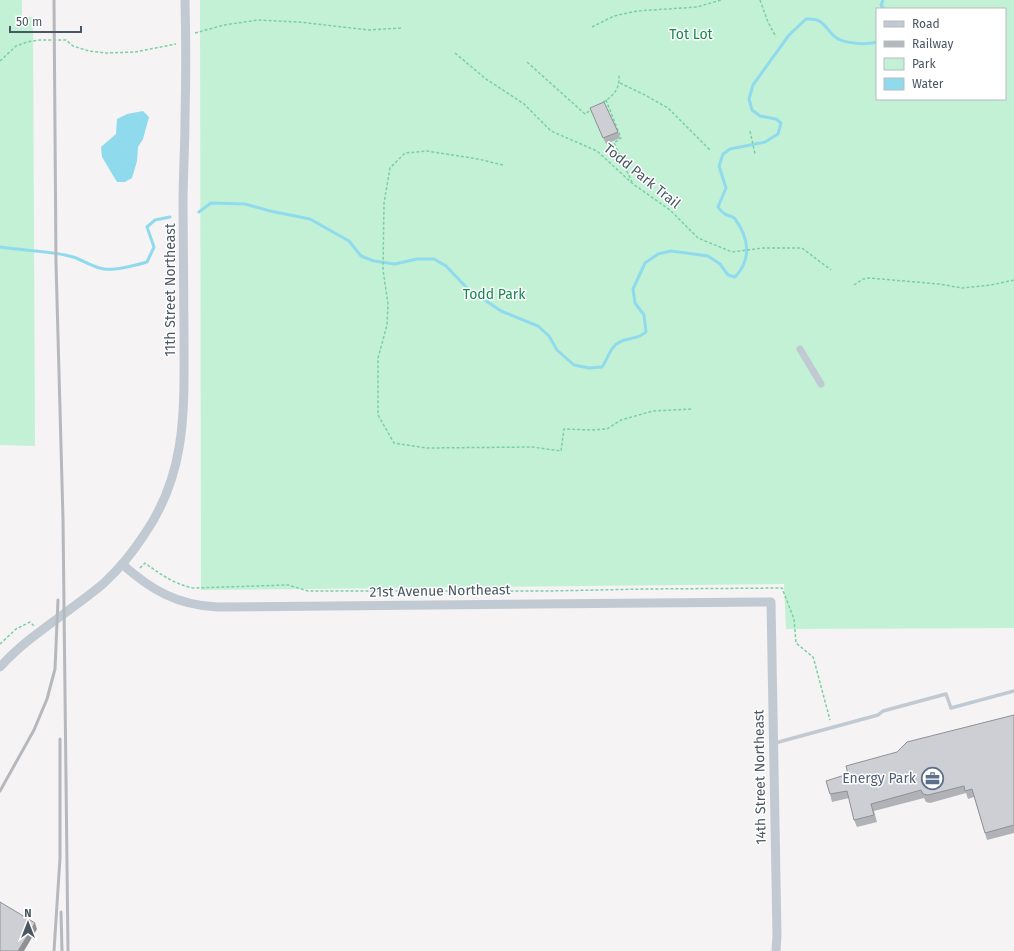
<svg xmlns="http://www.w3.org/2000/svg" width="1014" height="951" font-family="'Fira Sans',sans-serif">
<rect width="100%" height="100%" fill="#f5f3f3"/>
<g fill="#c3f1d5" fill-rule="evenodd">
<polygon points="0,0 22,0 22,17 33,17 35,446 0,445"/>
<path d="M 200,0 L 1014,0 L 1014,628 L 786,629 L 784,584 L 201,590 ZM 877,9 L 1005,9 L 1005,99 L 877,99 Z"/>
</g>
<polygon fill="#90daee" points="143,111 149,117 143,139 138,147 137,161 132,178 125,182 117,182 102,157 101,147 116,134 117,119 127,114"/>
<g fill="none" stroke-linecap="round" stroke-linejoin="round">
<g stroke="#90daee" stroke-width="3">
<polyline points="883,0 881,5 884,9"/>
<path d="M 199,212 L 211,203 L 245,204 L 270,211 L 310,219 L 349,241 L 361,256 L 374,261 L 395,264 L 417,259 L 434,259 L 446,266 L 467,288 L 501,311 L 538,326 L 549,336 L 557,350 L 574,365 L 589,368 L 602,367 C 608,359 610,346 620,342 C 629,337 637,340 646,332 L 644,315 L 635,303 L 633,289 L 645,263 L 658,254 L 671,251 L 708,256 L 720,264 L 728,275 L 735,277 C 752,259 749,238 735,219 C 733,216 728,216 725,214 C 722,212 720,210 718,207 L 726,188 L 719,166 L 723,154 L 730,149 L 765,142 L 778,134 L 781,123 L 776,119 L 760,116 L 752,110 L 749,99 L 753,85 L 789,35 L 806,19 C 823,18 823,25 834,36 C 842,44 867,45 877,42"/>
<path d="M 0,247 C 24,251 49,250 73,257 C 83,260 94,268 104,269 C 115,271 136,265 147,262 L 154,247 L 147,227 L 155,220 L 170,217"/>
</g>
<g stroke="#7ad0a6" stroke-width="1.5" stroke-dasharray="3 2" stroke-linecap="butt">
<polyline points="760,0 768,22 776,37"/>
<polyline points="592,27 614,16 637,11 697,7 721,0"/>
<polyline points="195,33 224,25 258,20 299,22 369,30 401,28"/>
<polyline points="455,53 486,79 524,104 551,131 597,151 633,184 670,210 698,238 732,252 763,248 802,248 831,270"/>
<polyline points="0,61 16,46 27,42 40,40 66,40 73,46 89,51 106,53 135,52 176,44"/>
<polyline points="527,62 585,114 592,109"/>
<polyline points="620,83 645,95 668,108 711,151"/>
<polyline points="606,100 621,138 614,143 632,182"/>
<path d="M 599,105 C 613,96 620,91 619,74"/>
<polyline points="750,131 755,154"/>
<polyline points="503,165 478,159 427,151 405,153 390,168 384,203 383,270 388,304 387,325 378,358 378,415 394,443 427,448 532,447 561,451 564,429 591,430 607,429 621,420 653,411 693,409"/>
<polyline points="854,285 863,279 869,278 939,284 962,288 991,285 1014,280"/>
<path d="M 140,568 L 145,563 C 160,574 174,584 193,588 L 288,585 L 308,591 L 548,591 L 646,589 L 782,588 L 794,619 L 796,643 L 813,657 L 814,660 L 830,720"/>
<polyline points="0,644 16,629 30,622 34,626"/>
</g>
<polyline stroke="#c1cad2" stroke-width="3.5" points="775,743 878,715 883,711 946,694 951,708 1014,691"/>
<polyline stroke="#c1cad2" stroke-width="7" points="800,349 821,384"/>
<g stroke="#c1cad2" stroke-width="9">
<path d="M 122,564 C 151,590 177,605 217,607 L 771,602 L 777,935 L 776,951"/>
<path d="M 0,667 C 30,634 70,612 104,583 C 119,569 133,552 144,535 C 188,472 184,407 184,334 C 184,291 183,248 183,204 C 183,176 185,147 185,119 C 186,79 186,40 185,0"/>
</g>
<g stroke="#b5b8bd" stroke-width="3">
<polyline points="54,0 56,263 63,519 68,951"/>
<polyline points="0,791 34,730 47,699 55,669 58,600"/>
<polyline points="61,912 62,951"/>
<polyline points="54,951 60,858 60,739"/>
</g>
</g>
<g fill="#b0b2b7">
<polygon points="590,108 618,132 620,138 606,144"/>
<polygon points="1014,715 1014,833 987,840 974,797 968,799 966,793 930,803 926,802 924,798 874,811 877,822 857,827 854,820 849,798 832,802 830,794 848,774 897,752"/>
</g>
<polygon fill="#909195" points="35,923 37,929 24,951 18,951"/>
<g fill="#cdcfd5" stroke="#909195">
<polygon points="604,102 618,132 603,138 590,108"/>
<polygon points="1014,715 1014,825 985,833 972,789 965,791 964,786 928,795 923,794 921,790 871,804 874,815 854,820 847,791 830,794 826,781 848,774 846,766 897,752 907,742"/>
<polygon points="0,902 35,923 18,951 0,951"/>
</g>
<defs>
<symbol id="office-ring" viewBox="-11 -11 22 22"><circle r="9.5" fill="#fff" stroke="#5c6f8a" stroke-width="1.5"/><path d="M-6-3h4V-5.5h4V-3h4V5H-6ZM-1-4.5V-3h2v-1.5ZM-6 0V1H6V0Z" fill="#5c6f8a"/></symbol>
</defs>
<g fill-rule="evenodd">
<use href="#office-ring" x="920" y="766" width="25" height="25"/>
</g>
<g text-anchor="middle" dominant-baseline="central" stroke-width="3" stroke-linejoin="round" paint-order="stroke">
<g font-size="14" fill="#17864f" stroke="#fff">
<text x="691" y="34">Tot Lot</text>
<text x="494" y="294">Todd Park</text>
</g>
<g font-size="14" fill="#4a5661" stroke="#fff">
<text transform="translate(642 176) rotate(39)">Todd Park Trail</text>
<text transform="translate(170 290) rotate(-90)">11th Street Northeast</text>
<text transform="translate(440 591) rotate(-1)">21st Avenue Northeast</text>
<text transform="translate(760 777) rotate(-91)">14th Street Northeast</text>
</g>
<g font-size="14" fill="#4e5e75" stroke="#fff" text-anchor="end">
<text x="916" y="778">Energy Park</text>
</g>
</g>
<rect x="876" y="8" width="130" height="92" fill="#ffffff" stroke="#b7bbc0"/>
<rect x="884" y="21" width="20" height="6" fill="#c1cad2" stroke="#b7bbc0"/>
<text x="912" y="28" font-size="12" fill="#4a5661">Road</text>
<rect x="884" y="41" width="20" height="6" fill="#b5b8bd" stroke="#b7bbc0"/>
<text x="912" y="48" font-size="12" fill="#4a5661">Railway</text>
<rect x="884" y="58" width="20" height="12" fill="#c3f1d5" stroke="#b7bbc0"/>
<text x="912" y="68" font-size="12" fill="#4a5661">Park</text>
<rect x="884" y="78" width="20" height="12" fill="#90daee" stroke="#b7bbc0"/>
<text x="912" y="88" font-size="12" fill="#4a5661">Water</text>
<g transform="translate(28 923)" stroke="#ffffff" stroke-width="3" paint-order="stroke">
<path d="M0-3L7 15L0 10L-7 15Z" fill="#4a5661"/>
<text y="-6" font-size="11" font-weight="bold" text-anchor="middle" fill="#4a5661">N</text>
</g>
<path d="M10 26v6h71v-6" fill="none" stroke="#4a5661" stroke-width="2"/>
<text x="16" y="26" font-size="12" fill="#4a5661" stroke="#ffffff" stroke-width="3" paint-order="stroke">50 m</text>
</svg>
